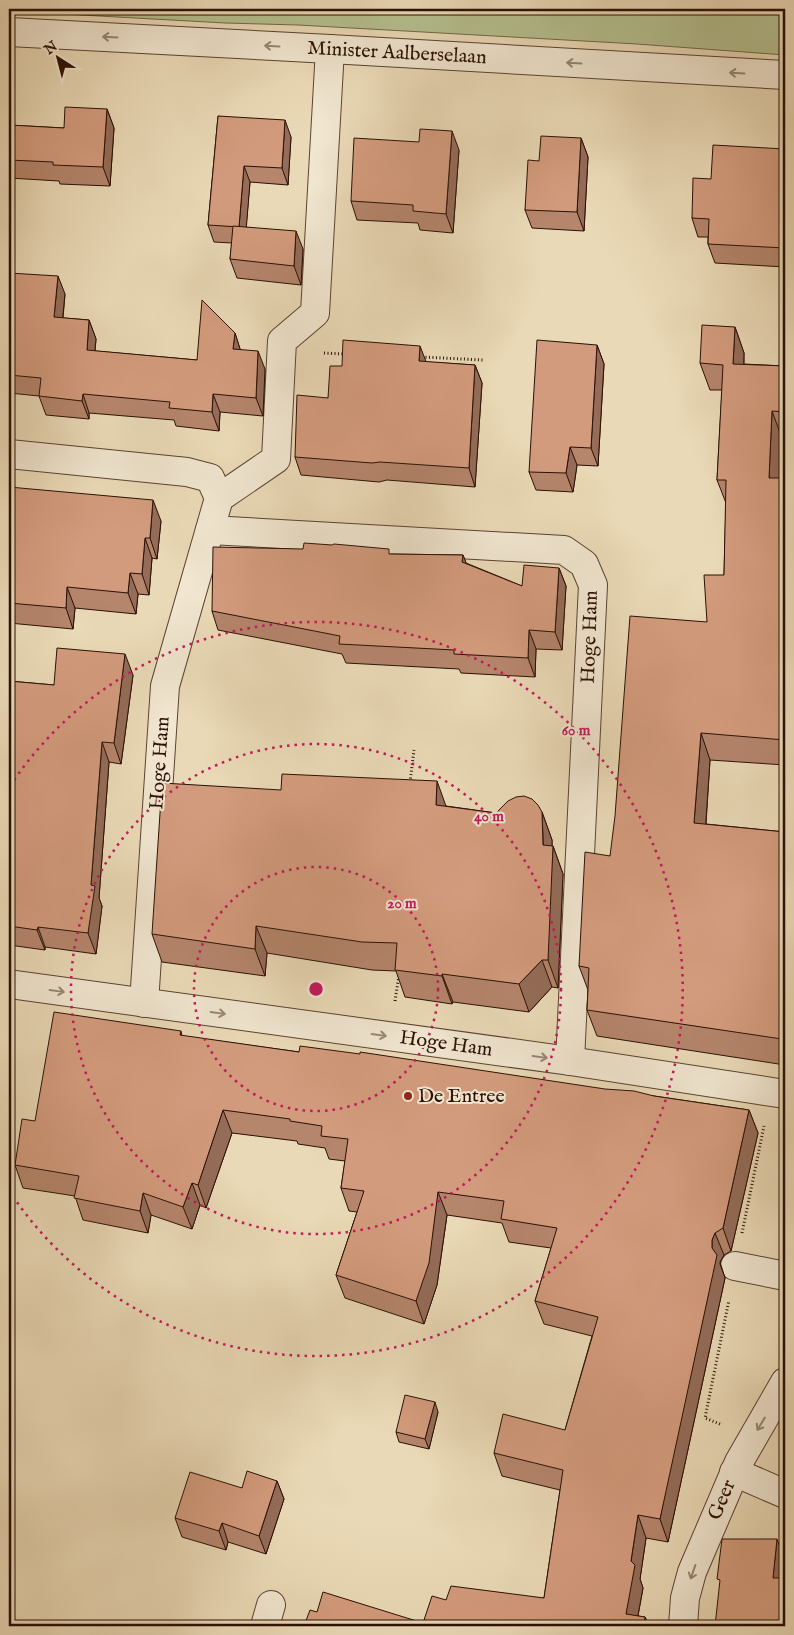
<svg xmlns="http://www.w3.org/2000/svg" width="794" height="1635" font-family="'IM FELL English',serif">
<rect width="100%" height="100%" fill="#ead9b6"/>
<filter id="stains"><feTurbulence type="fractalNoise" baseFrequency=".004" numOctaves="4"/><feColorMatrix values="0 0 0 0 .2 0 0 0 0 .09 0 0 0 0 .02 0 0 0 .5 -.17"/></filter>
<radialGradient id="worn" r=".72"><stop offset=".6" stop-color="#630" stop-opacity="0"/><stop offset="1" stop-color="#630" stop-opacity=".3"/></radialGradient>
<polygon fill="#b5bf8f" stroke="#70684a" points="9,9 677,9 725,12 729,9 785,9 785,55 637,44 298,25 225,23 9,11"/>
<g fill="none" stroke-linecap="round" stroke-linejoin="round">
<defs>
<g id="minor">
<polyline points="9,32 330,49 785,75"/>
<polyline points="9,454 187,472 210,478 219,498 165,686 144,1003"/>
<polyline points="219,498 276,459 282,341 315,313 330,49"/>
<polyline points="210,530 564,550 584,564 593,585 570,1061"/>
<polyline points="9,984 570,1061 785,1094"/>
<polyline points="735,1266 785,1276"/>
<polyline points="734,1472 785,1494"/>
<polyline points="265,1626 271,1605"/>
<polyline points="683,1626 685,1598 692,1572 739,1462 785,1382"/>
</g>
</defs>
<use href="#minor" stroke="#5a4231" stroke-width="30"/>
<g stroke="#2a1005" stroke-width="3" stroke-dasharray="1 2.5" stroke-linecap="butt">
<polyline points="324,353 345,354"/>
<polyline points="422,357 483,360"/>
<polyline points="410,782 414,750"/>
<polyline points="395,1001 399,975"/>
<polyline points="742,1233 764,1126"/>
<polyline points="720,1424 705,1418 729,1300"/>
</g>
<use href="#minor" stroke="#f1e6d0" stroke-width="28"/>
</g>
<g fill="#b5856c" stroke="#2a1005">
<polygon points="107,109 114,128 110,186 60,184 59,181 9,178 9,125 64,128"/>
<polygon points="218,116 291,137 288,185 250,182 246,227 303,249 301,285 237,278 230,259 232,243 214,242 208,225"/>
<polygon points="581,138 588,157 584,231 532,228 525,210 539,161"/>
<polygon points="785,149 785,267 715,263 708,244 708,237 698,237 692,218 711,179"/>
<polygon points="459,150 453,233 420,230 418,223 357,220 351,201"/>
<polygon points="9,273 65,294 63,318 89,320 96,339 95,351 197,360 235,333 240,349 265,369 263,416 220,412 219,431 176,426 174,420 89,413 89,419 46,415 39,396 9,393"/>
<polygon points="735,327 744,353 744,364 785,366 785,438 782,438 780,478 785,478 785,765 710,760 706,824 785,832 785,1065 597,1036 587,1010 588,990 579,966 610,856 707,622 724,575 726,503 717,480 722,390 710,390 700,363"/>
<polygon points="597,345 604,364 598,466 577,465 573,492 536,490 529,472"/>
<polygon points="426,362 475,365 482,383 475,487 387,480 379,482 301,475 295,457 328,398 342,366"/>
<polygon points="9,487 161,521 157,559 152,558 149,595 138,594 136,614 75,608 73,629 9,623"/>
<polygon points="391,554 463,555 466,563 522,586 559,568 566,586 562,650 536,649 535,677 461,673 459,669 346,663 342,654 218,630 212,611"/>
<polygon points="133,675 121,764 109,762 99,898 102,906 96,954 45,947 45,950 9,945 9,681 54,685"/>
<polygon points="446,806 496,813 542,812 552,840 552,846 553,846 563,874 558,988 552,987 529,1012 453,1002 452,1004 405,997 396,971 372,970 267,953 265,976 162,962 152,934"/>
<polygon points="181,1031 182,1036 299,1052 654,1096 749,1110 758,1133 731,1251 724,1255 720,1262 725,1278 668,1542 646,1538 640,1579 643,1588 638,1616 645,1617 649,1626 304,1626 317,1612 423,1623 446,1600 544,1598 560,1490 502,1476 494,1453 565,1430 592,1336 544,1324 535,1301 551,1248 509,1242 502,1223 447,1215 437,1285 424,1324 345,1298 336,1275 357,1212 349,1211 341,1188 345,1161 329,1159 325,1148 298,1144 297,1141 232,1133 206,1208 200,1205 192,1229 151,1215 148,1233 83,1220 75,1196 23,1188 15,1165 35,1121"/>
<polygon points="438,1412 429,1449 399,1442 396,1432"/>
<polygon points="277,1481 284,1499 266,1554 228,1542 226,1550 182,1537 175,1518 242,1488"/>
</g>
<g fill="#946c58" stroke="#2a1005">
<polygon points="107,109 114,128 110,186 103,167"/>
<polygon points="285,120 291,137 288,185 282,168"/>
<polygon points="452,131 459,150 453,233 446,214"/>
<polygon points="581,138 588,157 584,231 577,212"/>
<polygon points="244,166 250,182 245,244 239,227"/>
<polygon points="296,231 303,249 301,285 294,266"/>
<polygon points="58,276 65,294 61,335 54,317"/>
<polygon points="89,320 96,339 93,369 87,350"/>
<polygon points="735,327 744,353 743,390 733,364"/>
<polygon points="235,333 241,352 233,349"/>
<polygon points="597,345 604,364 598,466 591,448"/>
<polygon points="420,346 427,364 419,361"/>
<polygon points="258,351 265,369 263,416 256,398"/>
<polygon points="475,365 482,383 475,487 469,468"/>
<polygon points="83,394 89,413 89,419 82,401"/>
<polygon points="213,394 220,412 219,431 212,412"/>
<polygon points="772,411 782,438 779,504 769,478"/>
<polygon points="570,447 577,465 573,492 566,473"/>
<polygon points="153,500 161,521 157,559 150,538"/>
<polygon points="145,538 152,558 149,595 142,574"/>
<polygon points="463,555 470,573 462,562"/>
<polygon points="559,568 566,586 562,650 555,632"/>
<polygon points="130,573 138,594 136,614 128,593"/>
<polygon points="67,587 75,608 73,629 66,608"/>
<polygon points="529,630 536,649 535,677 528,658"/>
<polygon points="125,654 133,675 121,764 114,743"/>
<polygon points="785,668 785,706 783,700"/>
<polygon points="701,733 710,760 704,849 694,823"/>
<polygon points="102,742 109,762 99,898 102,906 96,954 88,933 91,885"/>
<polygon points="437,781 447,809 436,805"/>
<polygon points="542,812 552,840 552,863 553,846 563,874 558,988 548,960"/>
<polygon points="256,926 267,953 265,976 255,949"/>
<polygon points="38,927 45,947 45,950 37,930"/>
<polygon points="542,960 552,987 529,1012 519,984"/>
<polygon points="442,974 453,1002 452,1004 442,976"/>
<polygon points="783,1028 785,1034 785,1049 782,1039"/>
<polygon points="223,1110 232,1133 206,1208 198,1185"/>
<polygon points="749,1110 758,1133 731,1251 723,1228"/>
<polygon points="192,1183 200,1205 192,1229 183,1207"/>
<polygon points="438,1192 447,1215 437,1285 424,1324 416,1301"/>
<polygon points="143,1193 151,1215 148,1233 140,1211"/>
<polygon points="715,1233 724,1255 720,1262 720,1264 725,1278 668,1542 660,1519 712,1248 712,1240"/>
<polygon points="435,1402 438,1412 429,1449 425,1439"/>
<polygon points="277,1481 284,1499 266,1554 259,1536"/>
<polygon points="638,1515 646,1538 640,1579 643,1588 636,1626 626,1614 631,1561"/>
<polygon points="222,1523 228,1542 226,1550 219,1531"/>
<polygon points="777,1539 785,1562 781,1601 773,1578"/>
<polygon points="645,1617 649,1626 644,1626"/>
</g>
<g fill="#d39b7d" stroke="#2a1005">
<polygon points="65,107 107,109 103,167 53,165 53,162 9,160 9,125 64,128"/>
<polygon points="218,116 285,120 282,168 244,166 239,227 208,225"/>
<polygon points="420,129 452,131 446,214 413,211 413,205 351,201 354,138 419,142"/>
<polygon points="541,136 581,138 577,212 525,210 528,160 539,161"/>
<polygon points="713,145 785,149 785,248 708,244 709,219 692,218 693,178 711,179"/>
<polygon points="233,226 296,231 294,266 230,259"/>
<polygon points="9,273 58,276 54,317 89,320 87,350 197,360 202,300 235,333 233,349 258,351 256,398 213,394 212,412 169,408 170,402 83,394 82,401 39,396 41,378 9,375"/>
<polygon points="702,325 735,327 733,364 785,366 785,412 772,411 769,478 785,478 785,668 783,700 785,700 785,740 701,733 694,823 785,832 785,1029 783,1028 782,1039 587,1010 589,968 579,966 585,852 610,856 615,816 630,616 707,622 704,575 724,575 726,480 717,480 723,365 700,363"/>
<polygon points="343,340 420,346 419,361 475,365 469,468 380,462 372,463 295,457 297,395 328,398 330,366 342,366"/>
<polygon points="537,340 597,345 591,448 570,447 566,473 529,472"/>
<polygon points="9,487 153,500 150,538 145,538 142,574 130,573 128,593 67,587 66,608 9,603"/>
<polygon points="304,543 332,545 334,544 389,549 389,554 463,555 462,562 522,586 524,565 559,568 555,632 529,630 528,658 454,654 454,650 339,644 340,636 212,611 213,547 303,549"/>
<polygon points="57,648 125,654 114,743 102,742 91,885 95,886 88,933 38,927 37,930 9,926 9,681 54,685"/>
<polygon points="282,774 437,781 436,805 496,813 508,801 516,797 524,796 532,799 538,805 542,812 543,845 553,846 548,960 542,960 519,984 442,974 442,976 395,970 397,943 362,942 256,926 255,949 152,934 162,783 281,790"/>
<polygon points="54,1012 181,1031 180,1035 299,1052 300,1046 360,1054 360,1052 605,1089 634,1091 654,1096 749,1110 723,1228 715,1233 712,1240 712,1248 717,1255 660,1519 638,1515 631,1561 635,1565 626,1614 645,1617 644,1626 304,1626 310,1610 317,1612 323,1592 423,1623 432,1596 446,1600 451,1586 544,1598 563,1470 494,1453 503,1414 565,1430 598,1317 535,1301 557,1228 501,1219 504,1201 438,1192 429,1263 416,1301 336,1275 364,1191 341,1188 348,1139 321,1136 322,1126 290,1121 290,1119 223,1110 198,1185 192,1183 183,1207 143,1193 140,1211 74,1198 79,1176 15,1165 22,1119 35,1121"/>
<polygon points="405,1395 435,1402 425,1439 396,1432"/>
<polygon points="247,1471 277,1481 259,1536 222,1523 219,1531 175,1518 190,1472 242,1488"/>
<polygon points="722,1539 777,1539 773,1578 785,1578 785,1626 715,1626 720,1580 717,1579"/>
</g>
<defs><path id="oneway-shaft" d="M-6 0H5M1.5-3L5.5 0L1.5 3" fill="none" stroke-width="1.6" stroke-linecap="round" stroke-linejoin="round" transform="scale(1.25)"/></defs>
<g stroke="#978675">
<use href="#oneway-shaft" transform="translate(110 37) rotate(-177)"/>
<use href="#oneway-shaft" transform="translate(272 46) rotate(-177)"/>
<use href="#oneway-shaft" transform="translate(574 63) rotate(-177)"/>
<use href="#oneway-shaft" transform="translate(737 73) rotate(-177)"/>
<use href="#oneway-shaft" transform="translate(57 991) rotate(8)"/>
<use href="#oneway-shaft" transform="translate(218 1013) rotate(8)"/>
<use href="#oneway-shaft" transform="translate(379 1035) rotate(8)"/>
<use href="#oneway-shaft" transform="translate(540 1057) rotate(8)"/>
<use href="#oneway-shaft" transform="translate(761 1424) rotate(121)"/>
<use href="#oneway-shaft" transform="translate(693 1572) rotate(109)"/>
</g>
<g fill="none" stroke="#c2185b" stroke-width="2.5" stroke-dasharray="2.5 5">
<circle cx="316" cy="989" r="122"/>
<circle cx="316" cy="989" r="245"/>
<path d="M10 786A367 367 0 1 1 10 1192"/>
</g>
<circle fill="#8f2418" stroke="#f1e6d0" stroke-width="2" cx="408" cy="1096" r="5"/>
<g text-anchor="middle" dominant-baseline="central" stroke-width="4" stroke-linejoin="round" paint-order="stroke">
<g font-size="20" fill="#2a1005" stroke="#f1e6d0">
<text transform="translate(397 53) rotate(3)">Minister Aalberselaan</text>
<text transform="translate(590 637) rotate(-88)">Hoge Ham</text>
<text transform="translate(160 763) rotate(-86)">Hoge Ham</text>
<text transform="translate(446 1044) rotate(8)">Hoge Ham</text>
<text transform="translate(722 1500) rotate(-67)">Geer</text>
</g>
<g font-size="20" fill="#2a1005" stroke="#f1e6d0" text-anchor="start">
<text x="418" y="1096">De Entree</text>
</g>
</g>
<circle cx="316" cy="989" r="8" fill="#c2185b" stroke="#f1e6d0" stroke-width="2.5"/>
<g font-size="15" text-anchor="middle" font-weight="bold" fill="#c2185b" stroke="#f1e6d0" stroke-width="4" stroke-linejoin="round" paint-order="stroke">
<text x="576" y="735">60 m</text>
<text x="489" y="821">40 m</text>
<text x="402" y="908">20 m</text>
</g>
<rect width="794" height="1635" fill="none" stroke="#ead9b6" stroke-width="30"/>
<rect x="10" y="10" width="774" height="1615" fill="none" stroke="#2a1005" stroke-width="2.5"/>
<rect x="15" y="15" width="764" height="1605" fill="none" stroke="#2a1005"/>
<g transform="translate(58 58) rotate(324)" stroke="#f1e6d0" stroke-width="4" paint-order="stroke">
<path d="M0-4L9 19L0 12L-9 19Z" fill="#2a1005"/>
<text y="-8" font-size="14" font-weight="bold" text-anchor="middle" fill="#2a1005">N</text>
</g>
<rect width="100%" height="100%" filter="url(#stains)"/>
<rect width="100%" height="100%" fill="url(#worn)"/>
</svg>
